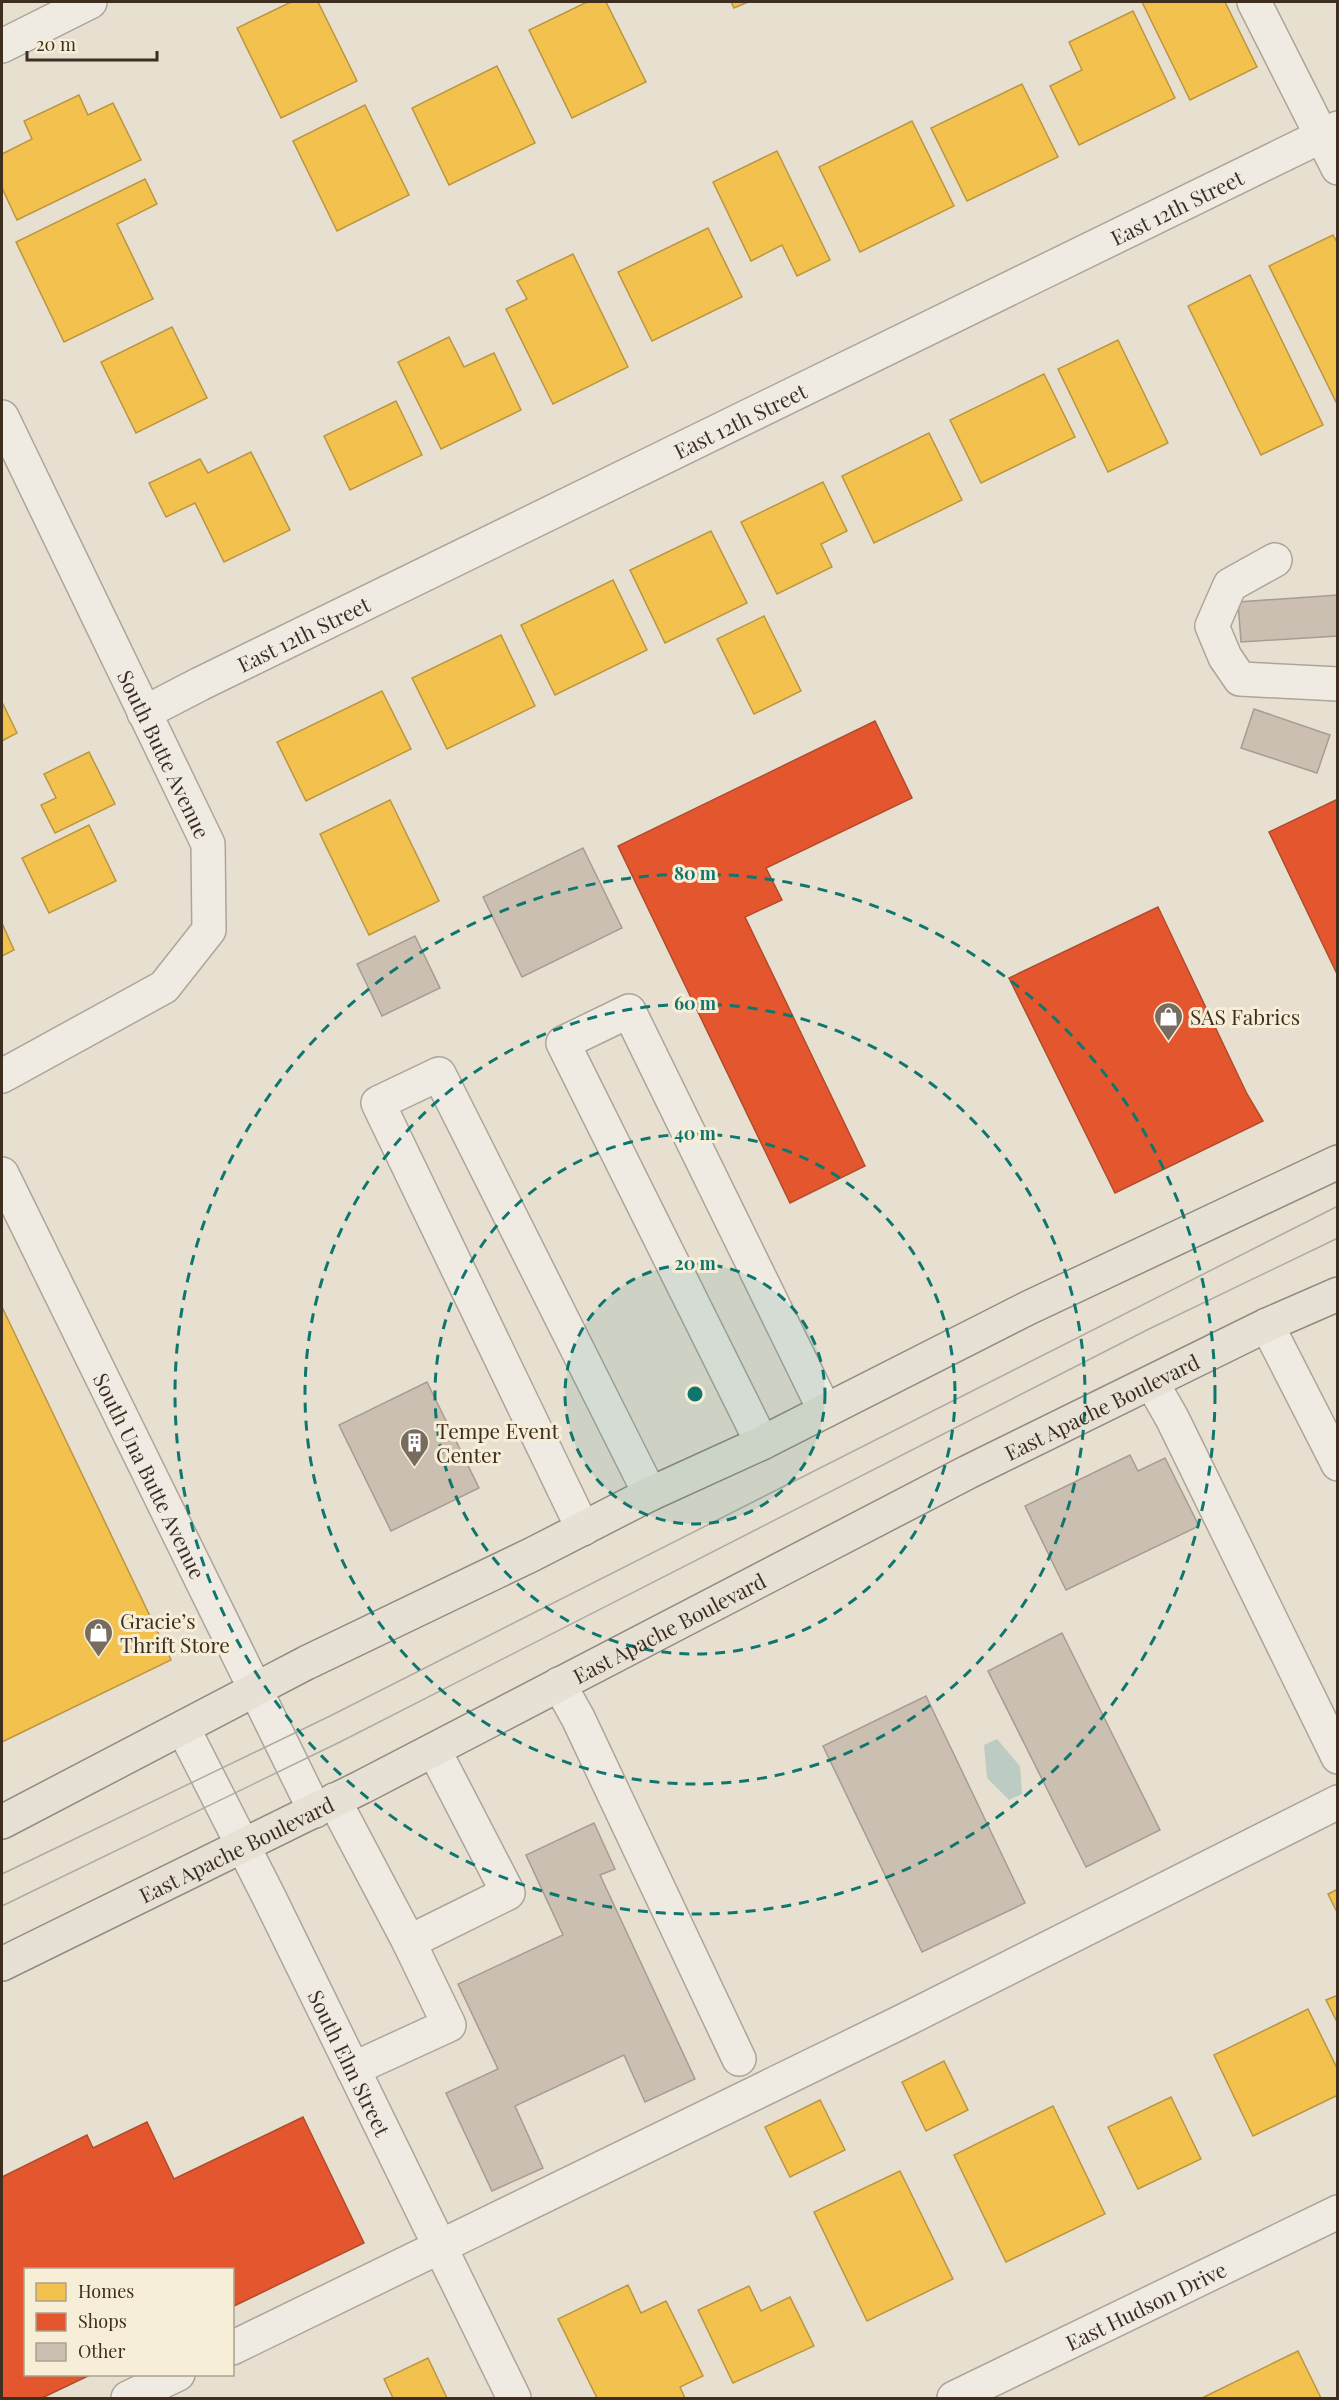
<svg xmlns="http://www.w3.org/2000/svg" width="1339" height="2400" font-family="'Playfair Display',serif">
<rect width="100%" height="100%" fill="#e7e0d1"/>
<polygon fill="#bcccc2" points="997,1739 1020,1766 1022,1794 1009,1800 987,1778 984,1745"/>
<g fill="#f2c14e" stroke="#bc9540" stroke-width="1.5">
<polygon points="291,2 318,2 357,81 281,118 237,28"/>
<polygon points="587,2 606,2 646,82 572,118 529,30"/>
<polygon points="731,2 748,2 734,8"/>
<polygon points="1142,2 1225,2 1257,67 1190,100"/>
<polygon points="1133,11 1175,98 1079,145 1050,86 1082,70 1069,42"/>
<polygon points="497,66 535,143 449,185 412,108"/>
<polygon points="1022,84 1058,157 967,201 931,128"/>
<polygon points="79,95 88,115 113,103 141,160 17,220 2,188 2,154 32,139 24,121"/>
<polygon points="365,105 409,195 337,231 293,141"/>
<polygon points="912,121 954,206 860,252 819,167"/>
<polygon points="777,151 830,260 797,276 782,245 751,261 713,182"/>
<polygon points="145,179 157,204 117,224 153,299 64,342 16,242"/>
<polygon points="708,228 742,297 652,341 618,272"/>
<polygon points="1333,235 1338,244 1338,406 1269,266"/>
<polygon points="573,254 628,367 553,404 506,309 527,299 517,281"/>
<polygon points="1250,275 1323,425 1261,455 1188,306"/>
<polygon points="172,327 207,398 136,433 101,362"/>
<polygon points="449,337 464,367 494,353 521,410 441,449 398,362"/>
<polygon points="1118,340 1168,443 1108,472 1058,369"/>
<polygon points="1044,374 1075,437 981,483 950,420"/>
<polygon points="396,401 422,455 350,490 324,436"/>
<polygon points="929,433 962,500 874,543 842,476"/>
<polygon points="251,452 290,530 224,562 195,503 166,517 149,483 200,459 208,473"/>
<polygon points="823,482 847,531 821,544 832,567 777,594 741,522"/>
<polygon points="711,531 747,603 665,643 630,570"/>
<polygon points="613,580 647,650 555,695 521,625"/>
<polygon points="764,616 801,691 754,714 717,639"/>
<polygon points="501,635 535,706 447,749 412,678"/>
<polygon points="382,691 411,749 306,801 277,742"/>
<polygon points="2,702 17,733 2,741"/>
<polygon points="89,752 115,804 55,833 41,805 56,798 44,774"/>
<polygon points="390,800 439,901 369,935 320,834"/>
<polygon points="89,825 116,881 49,913 22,858"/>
<polygon points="2,923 14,950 2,956"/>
<polygon points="2,1307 171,1660 2,1742"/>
<polygon points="1338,1889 1338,1914 1328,1894"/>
<polygon points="1338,1995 1338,2024 1326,2000"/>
<polygon points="1308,2009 1338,2070 1338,2095 1253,2136 1214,2055"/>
<polygon points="944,2061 968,2110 926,2131 902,2082"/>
<polygon points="1171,2097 1201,2159 1138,2189 1108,2127"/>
<polygon points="820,2100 845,2150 790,2177 765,2127"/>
<polygon points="1053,2106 1105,2214 1006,2262 954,2155"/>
<polygon points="900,2171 953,2279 867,2321 814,2212"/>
<polygon points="628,2285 641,2313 666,2301 703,2376 680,2387 685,2398 597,2398 558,2319"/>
<polygon points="749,2286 761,2311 790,2297 814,2346 733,2383 698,2310"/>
<polygon points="1298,2351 1321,2398 1202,2398"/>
<polygon points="428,2358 447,2398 393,2398 384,2379"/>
</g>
<g fill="#e4572e" stroke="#b24b2a" stroke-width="1.5">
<polygon points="875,721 912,798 766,868 782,900 745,917 865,1166 790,1203 618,846"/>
<polygon points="1338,799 1338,976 1269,832"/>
<polygon points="1158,907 1247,1094 1263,1121 1115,1193 1009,978"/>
<polygon points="303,2117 364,2243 232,2307 232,2270 26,2270 26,2374 92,2374 42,2398 2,2398 2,2177 87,2135 93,2148 147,2122 174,2179"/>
</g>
<g fill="#cbbfb2" stroke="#a89c90" stroke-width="1.5">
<polygon points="1338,595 1338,636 1241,642 1238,602"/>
<polygon points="1254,709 1330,735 1317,773 1241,748"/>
<polygon points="583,848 622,928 522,977 483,897"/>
<polygon points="415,936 440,988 382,1016 357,964"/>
<polygon points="427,1382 479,1488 391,1531 339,1425"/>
<polygon points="1130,1455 1138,1471 1165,1458 1199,1526 1066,1590 1025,1506"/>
<polygon points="1062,1633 1160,1830 1086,1867 988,1671"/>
<polygon points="926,1696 1025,1903 922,1952 823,1746"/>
<polygon points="594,1823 615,1869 600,1875 695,2079 645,2102 624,2055 515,2106 543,2168 492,2191 446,2093 498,2069 458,1984 563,1935 526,1855"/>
</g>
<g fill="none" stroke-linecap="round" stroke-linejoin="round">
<defs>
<g id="minor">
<polyline points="1254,2 1338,168"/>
<polyline points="2,46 90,2"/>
<path id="s1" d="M 2,417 L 208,844 L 209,930 L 164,987 L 2,1076"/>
<polyline points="1275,560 1230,585 1212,626 1225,657 1240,679 1338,684"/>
<path id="s2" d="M 144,713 L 200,684 L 1338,128"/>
<path id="s3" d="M 2,1174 L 315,1811"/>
<polyline points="1267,1325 1338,1464"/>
<polyline points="1152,1383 1172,1418 1338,1757"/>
<polyline points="762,1443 563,1043 629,1011 825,1411"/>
<polyline points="583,1529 378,1103 439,1074 650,1494"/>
<polyline points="559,1684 578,1718 739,2059"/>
<path id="s4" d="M 183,1728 L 269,1897 L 514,2398"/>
<polyline points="334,1800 409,1942 508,1893 434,1750"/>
<polyline points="353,2069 449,2025 409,1942"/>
<polyline points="232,2348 903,2021 1338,1802"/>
<polyline points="128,2398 178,2374"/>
<path id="s5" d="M 954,2398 L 1338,2212"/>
</g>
<g id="major">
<polyline points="2,1822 306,1663 531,1555 650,1494 762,1443 1028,1308 1338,1162"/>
<path id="s6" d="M 2,1964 L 362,1787 L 968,1472 L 1267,1325 L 1338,1294"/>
</g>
</defs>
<use href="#minor" stroke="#ada599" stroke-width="36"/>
<use href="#major" stroke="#928b80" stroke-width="36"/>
<use href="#minor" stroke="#efebe3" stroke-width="33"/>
<use href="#major" stroke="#e6e1d4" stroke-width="33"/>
<g stroke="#afaaa2" stroke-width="1.5">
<polyline points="2,1874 330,1716 1338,1206"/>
<polyline points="2,1906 342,1741 1147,1330 1338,1238"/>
</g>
</g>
<circle cx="695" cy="1394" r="130" fill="#0f766e" fill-opacity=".12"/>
<g fill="none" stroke="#0f766e" stroke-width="3" stroke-dasharray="10 8">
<circle cx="695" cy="1394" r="130"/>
<circle cx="695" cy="1394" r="260"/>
<circle cx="695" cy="1394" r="390"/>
<circle cx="695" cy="1394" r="520"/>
</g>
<defs>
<symbol id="shop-pin" viewBox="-11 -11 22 30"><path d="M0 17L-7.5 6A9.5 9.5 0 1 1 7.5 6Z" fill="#786c5e" stroke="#f7eed8"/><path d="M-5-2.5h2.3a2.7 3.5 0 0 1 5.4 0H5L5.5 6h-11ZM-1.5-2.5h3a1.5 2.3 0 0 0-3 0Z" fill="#fff"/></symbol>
<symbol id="building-pin" viewBox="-11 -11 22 30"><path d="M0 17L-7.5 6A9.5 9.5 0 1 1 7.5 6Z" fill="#786c5e" stroke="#f7eed8"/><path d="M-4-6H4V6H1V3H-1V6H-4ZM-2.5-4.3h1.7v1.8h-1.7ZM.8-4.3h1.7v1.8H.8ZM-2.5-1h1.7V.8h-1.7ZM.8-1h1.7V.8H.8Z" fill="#fff"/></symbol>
</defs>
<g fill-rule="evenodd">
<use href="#shop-pin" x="1152" y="1000" width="33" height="45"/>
<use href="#building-pin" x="398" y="1426" width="33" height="45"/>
<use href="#shop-pin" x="82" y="1616" width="33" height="45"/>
</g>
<g text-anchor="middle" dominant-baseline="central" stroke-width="6" stroke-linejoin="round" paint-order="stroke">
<g font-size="21" fill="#3d2e20" stroke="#f7eed8">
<text stroke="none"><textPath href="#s2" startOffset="1150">East 12th Street</textPath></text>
<text stroke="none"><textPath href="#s2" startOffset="664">East 12th Street</textPath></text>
<text stroke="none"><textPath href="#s2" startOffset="178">East 12th Street</textPath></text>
<text stroke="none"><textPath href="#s1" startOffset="374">South Butte Avenue</textPath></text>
<text stroke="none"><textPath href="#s6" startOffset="1233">East Apache Boulevard</textPath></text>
<text stroke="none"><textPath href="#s3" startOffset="336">South Una Butte Avenue</textPath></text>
<text stroke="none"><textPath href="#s6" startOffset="747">East Apache Boulevard</textPath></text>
<text stroke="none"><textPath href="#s6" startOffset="261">East Apache Boulevard</textPath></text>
<text stroke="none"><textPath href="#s4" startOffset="374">South Elm Street</textPath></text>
<text stroke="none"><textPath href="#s5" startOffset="213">East Hudson Drive</textPath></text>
</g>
<g font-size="21" fill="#3d2e20" stroke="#f7eed8" text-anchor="start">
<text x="1190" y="1016">SAS Fabrics</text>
<text x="436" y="1430">Tempe Event<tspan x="436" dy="24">Center</tspan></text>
<text x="120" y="1620">Gracie’s<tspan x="120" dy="24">Thrift Store</tspan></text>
</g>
</g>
<circle cx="695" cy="1394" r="9" fill="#0f766e" stroke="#f7eed8" stroke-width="3"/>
<g font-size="18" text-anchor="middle" font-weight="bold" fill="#0f766e" stroke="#f7eed8" stroke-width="6" stroke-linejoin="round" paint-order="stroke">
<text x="695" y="880">80 m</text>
<text x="695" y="1010">60 m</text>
<text x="695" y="1140">40 m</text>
<text x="695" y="1270">20 m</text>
</g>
<rect width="1339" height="2400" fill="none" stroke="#3d2e20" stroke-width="6"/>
<rect x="24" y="2268" width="210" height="108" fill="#f7eed8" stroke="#ada18e" stroke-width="1.5"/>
<rect x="36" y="2283" width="30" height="18" fill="#f2c14e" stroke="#ada18e" stroke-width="1.5"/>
<text x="78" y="2298" font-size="18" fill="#3d2e20">Homes</text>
<rect x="36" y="2313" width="30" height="18" fill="#e4572e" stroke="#ada18e" stroke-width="1.5"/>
<text x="78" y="2328" font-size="18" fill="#3d2e20">Shops</text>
<rect x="36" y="2343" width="30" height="18" fill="#cbbfb2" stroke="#ada18e" stroke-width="1.5"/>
<text x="78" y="2358" font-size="18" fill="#3d2e20">Other</text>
<path d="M27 51v9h130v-9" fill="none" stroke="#3d2e20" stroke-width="3"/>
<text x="36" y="51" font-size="18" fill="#3d2e20" stroke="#f7eed8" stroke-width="4.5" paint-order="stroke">20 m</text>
</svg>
